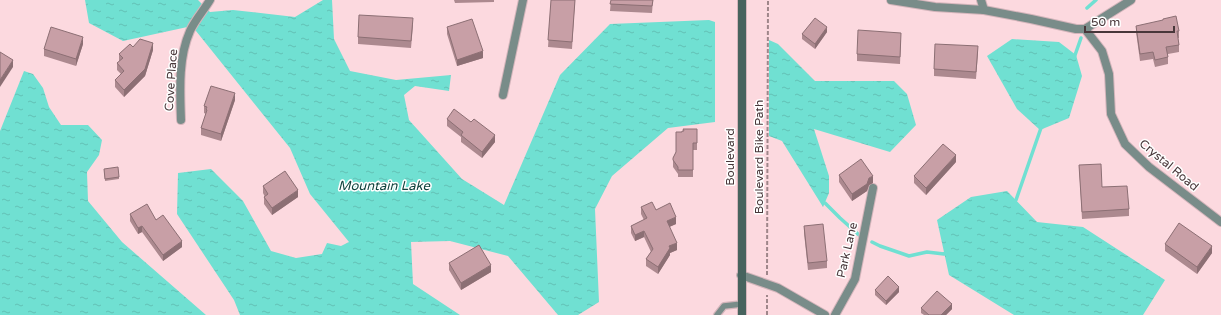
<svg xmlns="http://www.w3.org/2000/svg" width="1221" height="315" font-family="'Varela Round',sans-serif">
<defs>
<pattern id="water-ripples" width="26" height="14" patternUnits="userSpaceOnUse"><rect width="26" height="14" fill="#70e0d2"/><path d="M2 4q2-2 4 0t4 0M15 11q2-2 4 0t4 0" fill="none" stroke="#62c1b5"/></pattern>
</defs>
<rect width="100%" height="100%" fill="#fcd9df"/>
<g fill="url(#water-ripples)">
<polygon points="85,0 198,0 210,12 233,10 295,17 323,0 332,0 334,39 350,71 396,80 451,75 449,91 415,86 404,95 409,120 462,179 504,205 560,75 610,24 709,20 715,22 715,122 668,128 612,176 595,209 599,302 578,315 558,315 508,256 450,241 411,242 413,284 460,315 240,315 234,300 177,214 178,173 211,169 243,201 271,251 296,258 322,254 327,243 341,246 349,242 310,194 290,148 192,26 123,41 89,23"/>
<polygon points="1012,39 1059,42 1076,55 1082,76 1069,118 1040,130 1017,109 987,56"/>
<polygon points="769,40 778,44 815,81 894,81 907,94 916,125 890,152 814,129 829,176 829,193 823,207 782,141 769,136"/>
<polygon points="24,71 33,74 43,88 49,107 61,125 88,125 102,140 99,155 87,172 88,201 122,242 206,315 0,315 0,131"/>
<polygon points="1007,191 1037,222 1083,227 1165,280 1143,315 1014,315 949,275 937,220 971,197"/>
</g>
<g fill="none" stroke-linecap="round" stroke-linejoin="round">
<g stroke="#70e0d2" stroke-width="3.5">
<polyline points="1087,8 1096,0"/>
<polyline points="1074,58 1081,38"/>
<polyline points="1012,202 1016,200 1042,125"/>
<polyline points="825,203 840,218 859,235"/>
<polyline points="872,242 880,246 909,256 927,252 944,254 948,251"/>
</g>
<defs>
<polyline id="lane" points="717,315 724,306 742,304"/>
<g id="street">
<polyline points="891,0 935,7 984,10 1031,19 1076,29 1085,29 1131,0"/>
<polyline points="981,0 984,10"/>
<polyline points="1085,29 1102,51 1109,74 1111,114 1125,144 1149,167 1221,222"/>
<polyline points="503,95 523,0"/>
<path d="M 181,120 C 180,91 178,58 190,31 C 195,20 204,10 210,0"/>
<polyline points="741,275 778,288 825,315"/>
<polyline points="835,315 855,279 873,188"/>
</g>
<polyline id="secondary" points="742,315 742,0"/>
</defs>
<use href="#lane" stroke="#d4b5bb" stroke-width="8"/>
<use href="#street" stroke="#d4b5bb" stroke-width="10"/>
<use href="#secondary" stroke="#d4b5bb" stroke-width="10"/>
<g stroke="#9f868a" stroke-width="2" stroke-dasharray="4 2" stroke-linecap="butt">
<polyline points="767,275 768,0"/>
<polyline points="767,315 767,295"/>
</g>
<use href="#lane" stroke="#798c89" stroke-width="5.5"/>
<use href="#street" stroke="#798c89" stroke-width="8"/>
<use href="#secondary" stroke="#47635e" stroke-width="8"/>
</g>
<g fill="#ac898f">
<polygon points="454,0 494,0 494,2 455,3"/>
<polygon points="551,0 575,0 572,49 548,47"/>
<polygon points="611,0 653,0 652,13 610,11"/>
<polygon points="413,25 411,48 358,44 358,37"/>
<polygon points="1136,26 1179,31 1179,38 1178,38 1179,45 1179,52 1168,54 1168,64 1155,67 1153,59 1140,61 1136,32"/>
<polygon points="447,27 483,58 457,66 447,34"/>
<polygon points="827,32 815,49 802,39 802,34"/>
<polygon points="901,40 900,64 857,61 857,54"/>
<polygon points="83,44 76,66 44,56 44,49"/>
<polygon points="133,47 153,50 145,76 124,97 115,87 115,80 121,74 117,70 117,63 119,62 119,54"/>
<polygon points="978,53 976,79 934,76 934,69"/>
<polygon points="235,100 221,141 201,135 201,128 206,114 204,113 204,106"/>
<polygon points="447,119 495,142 482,158 461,142 461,137 447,126"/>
<polygon points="697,129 697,150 693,150 693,177 678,177 678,174 673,167 673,158 676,152 682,132"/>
<polygon points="956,162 926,195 914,183 914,176"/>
<polygon points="1079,165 1102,187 1129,209 1129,216 1082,219"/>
<polygon points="104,169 119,177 119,179 105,181"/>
<polygon points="839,175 873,183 869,185 867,191 852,201 839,182"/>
<polygon points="263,186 298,197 272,215 264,204 264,197 265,197 263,193"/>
<polygon points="641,207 656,210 676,224 669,227 677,250 670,253 670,255 658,274 646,266 646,259 651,252 644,237 635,241 631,233 631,226 644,220 641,214"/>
<polygon points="130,214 156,220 182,247 163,261 142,232 138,234 130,221"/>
<polygon points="804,226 827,261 827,268 808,270 804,233"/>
<polygon points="1165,244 1212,253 1197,274 1165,251"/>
<polygon points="449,263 491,272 461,290 449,270"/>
<polygon points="875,290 899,292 886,305 875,295"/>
<polygon points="921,308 952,309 946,315 924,315 921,313"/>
</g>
<g fill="#8c6f74">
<polygon points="827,27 827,32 815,49 815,44"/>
<polygon points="83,37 83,44 76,66 76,59"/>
<polygon points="153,43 153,50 145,76 124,97 124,90"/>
<polygon points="483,51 483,58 457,66 457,60"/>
<polygon points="13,60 13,67 0,87 0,80"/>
<polygon points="235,93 235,100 221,141 221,134"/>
<polygon points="495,135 495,142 482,158 482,152"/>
<polygon points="956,155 956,162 926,195 926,188"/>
<polygon points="873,176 873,183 869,185 867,191 852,201 852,194 869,178"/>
<polygon points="298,190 298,197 272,215 272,208"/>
<polygon points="676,217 676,224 667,228 667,221"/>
<polygon points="142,226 142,232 138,234 138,228"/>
<polygon points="644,231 644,237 635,241 635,235"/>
<polygon points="182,241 182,247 163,261 163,255"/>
<polygon points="677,243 677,250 670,253 670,255 658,274 658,267 669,246"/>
<polygon points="1212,246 1212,253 1197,274 1197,267"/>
<polygon points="491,265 491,272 461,290 461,283"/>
<polygon points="899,287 899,292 886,305 886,301"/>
<polygon points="952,304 952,309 946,315 941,315"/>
</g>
<g fill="#c89fa6" stroke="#8c6f74">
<polygon points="551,0 575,0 572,42 548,40"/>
<polygon points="611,0 653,0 652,6 610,4"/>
<polygon points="359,15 413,18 411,41 358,37"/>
<polygon points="1176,16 1179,31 1177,31 1179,45 1166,47 1168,57 1155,60 1153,52 1140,54 1136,26 1163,20 1163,19"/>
<polygon points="815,18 827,27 815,44 802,34"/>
<polygon points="472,19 483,51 457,60 447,27"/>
<polygon points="51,27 83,37 76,59 44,49"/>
<polygon points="858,30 901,33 900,57 857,54"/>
<polygon points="140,39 153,43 145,69 124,90 115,80 124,71 117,63 123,58 119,54 130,44 133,47"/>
<polygon points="935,44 978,46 976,72 934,69"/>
<polygon points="0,52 13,60 0,80"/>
<polygon points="211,86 235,93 221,134 201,128 207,110 206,109 207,107 204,106"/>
<polygon points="454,109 471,122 474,119 495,135 482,152 461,135 463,132 447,119"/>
<polygon points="683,129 697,129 697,143 693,143 693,170 678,170 678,167 673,160 673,158 676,152 676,132 682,132 682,131 684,131"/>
<polygon points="943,144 956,155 926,188 914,176"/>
<polygon points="861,159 873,176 869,178 867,184 852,194 839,175"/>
<polygon points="1101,164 1102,187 1127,186 1129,209 1082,212 1079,165"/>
<polygon points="118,167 119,177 105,179 104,169"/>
<polygon points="285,171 298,190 272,208 264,197 268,194 263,186"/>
<polygon points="652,202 656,210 670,203 676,217 667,221 677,243 669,246 670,248 658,267 646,259 653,249 644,231 635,235 631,226 647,218 641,207"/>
<polygon points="147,204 156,220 163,215 182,241 163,255 142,226 138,228 130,214"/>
<polygon points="1179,223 1212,246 1197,267 1165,244"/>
<polygon points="823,224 827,261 808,263 804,226"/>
<polygon points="479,245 491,265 461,283 449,263"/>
<polygon points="888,276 899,287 886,301 875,290"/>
<polygon points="937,291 952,304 941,315 929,315 921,308"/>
</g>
<g text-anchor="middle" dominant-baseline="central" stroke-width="3" stroke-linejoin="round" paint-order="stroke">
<g font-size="12" fill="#48373a" stroke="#fff">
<text transform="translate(171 80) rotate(-86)">Cove Place</text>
<text transform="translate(730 157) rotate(-90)">Boulevard</text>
<text transform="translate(759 157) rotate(-90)">Boulevard Bike Path</text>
<text transform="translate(1169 165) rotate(40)">Crystal Road</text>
<text transform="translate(847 250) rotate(-77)">Park Lane</text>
</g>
<g font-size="13" font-style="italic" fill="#0f433d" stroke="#fff">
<text x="384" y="186">Mountain Lake</text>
</g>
</g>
<path d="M1085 26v6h89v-6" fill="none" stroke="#48373a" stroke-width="2"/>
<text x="1091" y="26" font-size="12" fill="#48373a" stroke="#ffffff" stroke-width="3" paint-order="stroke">50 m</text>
</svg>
